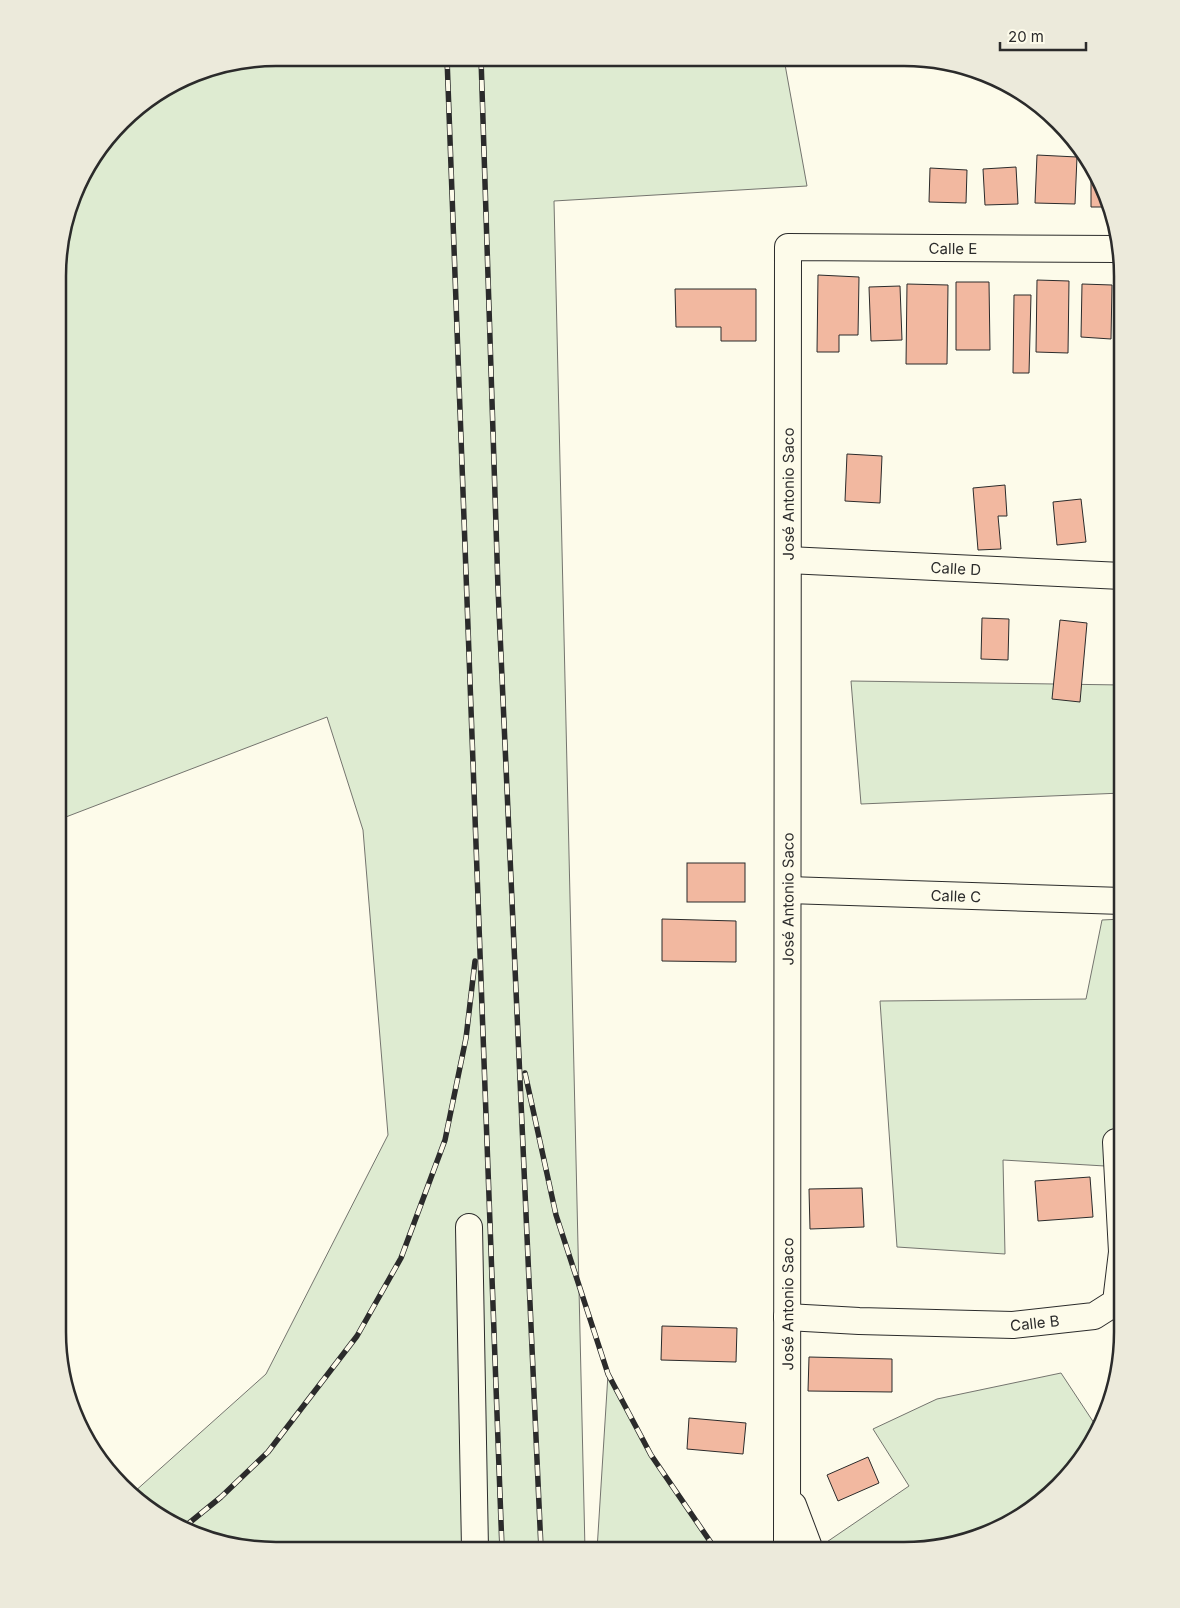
<svg xmlns="http://www.w3.org/2000/svg" width="1180" height="1608" font-family="Inter,sans-serif">
<rect width="100%" height="100%" fill="#fdfbea"/>
<g fill="#deebd1" stroke="#74746e">
<polygon points="276,58 784,59 807,186 554,201 585,1550 248,1549 192,1534 143,1506 133,1493 266,1374 388,1135 363,830 327,717 58,820 59,247 87,167 132,111 205,69"/>
<polygon points="851,681 1122,685 1122,793 861,804"/>
<polygon points="1122,919 1122,1167 1003,1160 1005,1254 897,1247 880,1001 1086,999 1102,920"/>
<polygon points="1061,1373 1098,1429 1086,1454 1048,1497 1001,1528 905,1550 815,1550 909,1486 873,1429 937,1399"/>
<polygon points="608,1374 651,1455 716,1550 597,1550"/>
</g>
<g fill="#f2b8a0" stroke="#2b2b2b">
<polygon points="1037,155 1077,157 1075,204 1035,203"/>
<polygon points="1016,167 1018,204 985,205 983,169"/>
<polygon points="930,168 967,170 966,203 929,202"/>
<polygon points="1091,169 1100,179 1107,207 1091,207"/>
<polygon points="818,275 859,277 858,335 839,335 839,352 817,352"/>
<polygon points="1037,280 1069,281 1068,353 1036,352"/>
<polygon points="956,282 989,282 990,350 956,350"/>
<polygon points="907,284 948,285 947,364 906,364"/>
<polygon points="1082,284 1112,285 1111,339 1081,337"/>
<polygon points="900,286 902,340 871,341 869,287"/>
<polygon points="675,289 756,289 756,341 721,341 721,327 676,327"/>
<polygon points="1014,295 1031,295 1029,373 1013,373"/>
<polygon points="847,454 882,456 880,503 845,501"/>
<polygon points="1005,485 1007,516 998,516 1001,549 978,550 973,488"/>
<polygon points="1081,499 1086,542 1057,545 1053,502"/>
<polygon points="982,618 1009,619 1008,660 981,659"/>
<polygon points="1060,620 1087,623 1080,702 1052,699"/>
<rect x="687" y="863" width="58" height="39"/>
<polygon points="662,919 736,921 736,962 662,961"/>
<polygon points="1090,1177 1093,1217 1038,1221 1035,1181"/>
<polygon points="862,1188 864,1227 810,1229 809,1189"/>
<polygon points="662,1326 737,1328 736,1362 661,1360"/>
<polygon points="809,1357 892,1359 892,1392 808,1391"/>
<polygon points="689,1418 746,1423 743,1454 687,1449"/>
<polygon points="868,1457 879,1483 838,1501 827,1475"/>
</g>
<g fill="none" stroke-linecap="round" stroke-linejoin="round">
<defs>
<g id="minor">
<path id="s1" d="M 788,560 L 1122,576"/>
<path id="s2" d="M 788,890 L 1122,901"/>
<polyline points="469,1227 475,1549"/>
<path id="s3" d="M 787,1317 L 859,1321 L 1013,1325 L 1094,1316 L 1116,1302 L 1122,1252 L 1116,1142"/>
<polyline points="793,1505 810,1550"/>
<path id="s4" d="M 787,1550 L 788,247 L 1116,249"/>
</g>
</defs>
<use href="#minor" stroke="#2b2b2b" stroke-width="28"/>
<use href="#minor" stroke="#fdfbea" stroke-width="26"/>
<defs>
<g id="rail">
<polyline points="447,58 502,1549"/>
<polyline points="481,58 498,588 541,1549"/>
<polyline points="525,1073 556,1215 608,1374 651,1455 716,1550"/>
<polyline points="183,1528 221,1497 268,1452 357,1336 401,1258 445,1140 466,1038 475,961"/>
</g>
</defs>
<use href="#rail" stroke="#2b2b2b" stroke-width="5.5"/>
<use href="#rail" stroke="#fdfbea" stroke-width="4" stroke-dasharray="11" stroke-linecap="butt"/>
</g>
<g text-anchor="middle" dominant-baseline="central" stroke-width="4" stroke-linejoin="round" paint-order="stroke">
<g font-size="15" fill="#2b2b2b" stroke="#fdfbea">
<text stroke="none"><textPath href="#s4" startOffset="1468">Calle E</textPath></text>
<text stroke="none"><textPath href="#s4" startOffset="1056">José Antonio Saco</textPath></text>
<text stroke="none"><textPath href="#s1" startOffset="168">Calle D</textPath></text>
<text stroke="none"><textPath href="#s2" startOffset="168">Calle C</textPath></text>
<text stroke="none"><textPath href="#s4" startOffset="651">José Antonio Saco</textPath></text>
<text stroke="none"><textPath href="#s4" startOffset="246">José Antonio Saco</textPath></text>
<text stroke="none"><textPath href="#s3" startOffset="248">Calle B</textPath></text>
</g>
</g>
<path d="M0 0H1180V1608H0ZM276 66H904A210 210 0 0 1 1114 276V1332A210 210 0 0 1 904 1542H276A210 210 0 0 1 66 1332V276A210 210 0 0 1 276 66Z" fill="#eceadb" fill-rule="evenodd"/>
<path fill="none" stroke="#2b2b2b" stroke-width="2.5" d="M276 66H904A210 210 0 0 1 1114 276V1332A210 210 0 0 1 904 1542H276A210 210 0 0 1 66 1332V276A210 210 0 0 1 276 66Z"/>
<path d="M1000 42v8h86v-8" fill="none" stroke="#2b2b2b" stroke-width="2.5"/>
<text x="1008" y="42" font-size="15" fill="#2b2b2b" stroke="#fdfbea" stroke-width="4" paint-order="stroke">20 m</text>
</svg>
